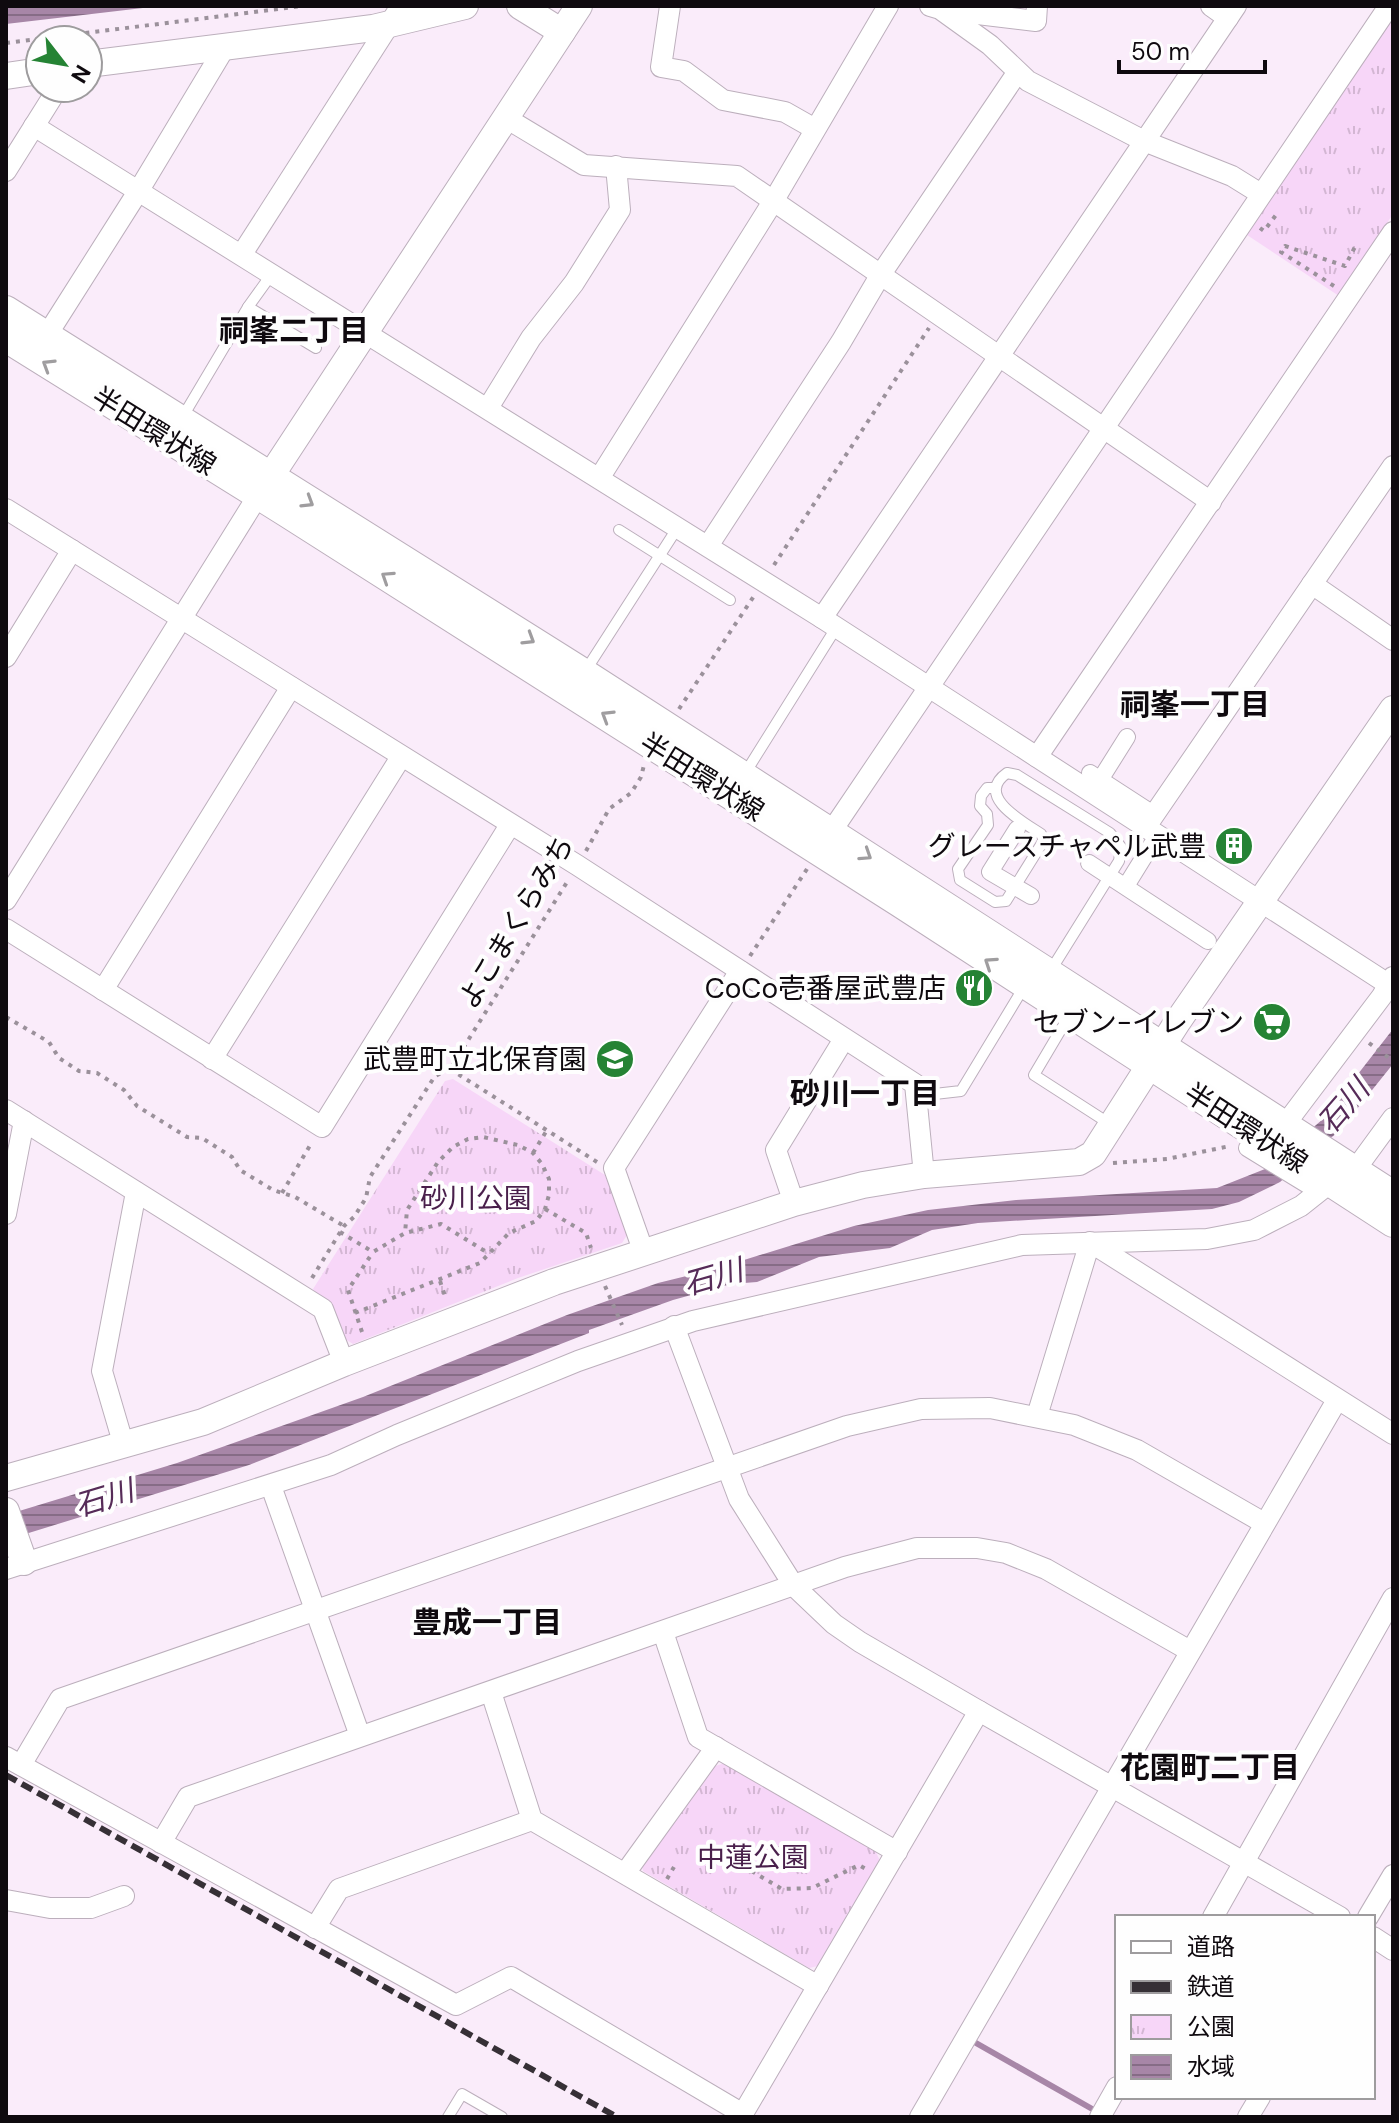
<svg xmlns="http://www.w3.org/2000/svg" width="1399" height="2123" font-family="'DM Sans','Noto Sans JP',sans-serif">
<defs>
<pattern id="park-tufts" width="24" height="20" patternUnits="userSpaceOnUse" patternTransform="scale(2)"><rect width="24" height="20" fill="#f7d6f8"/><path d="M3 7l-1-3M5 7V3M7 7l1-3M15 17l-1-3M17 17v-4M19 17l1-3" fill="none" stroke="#d3b6d3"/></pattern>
<pattern id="water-rules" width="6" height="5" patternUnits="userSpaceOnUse" patternTransform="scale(2)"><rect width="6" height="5" fill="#a786a7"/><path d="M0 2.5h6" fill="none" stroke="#866c86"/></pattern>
</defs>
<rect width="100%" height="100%" fill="#faecfa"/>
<g fill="url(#park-tufts)">
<polygon points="1393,17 1393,214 1339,296 1247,235"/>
<polygon points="453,1079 605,1175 627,1235 622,1243 518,1278 353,1344 345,1339 313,1289 445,1081"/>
<polygon points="725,1763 876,1852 880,1861 818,1966 809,1968 643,1871 642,1864 712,1767"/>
</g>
<g fill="url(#water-rules)">
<polygon points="6,6 160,6 6,24"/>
<polygon points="1393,1029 1393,1064 1340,1130 1280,1182 1239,1202 1212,1209 978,1223 932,1230 890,1248 819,1257 757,1282 731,1284 673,1300 589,1330 589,1333 249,1465 6,1540 6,1515 177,1463 363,1397 567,1315 658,1283 715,1269 854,1226 928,1210 1016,1200 1217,1188 1265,1169 1323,1119"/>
</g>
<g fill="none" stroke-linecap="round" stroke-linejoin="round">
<polyline stroke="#a786a7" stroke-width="6" points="976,2043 1094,2110"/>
<defs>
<g id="service">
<polyline points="248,307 316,348"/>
<polyline points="182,418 248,307 266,282 269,272"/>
<polyline points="619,530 730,600"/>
<polyline points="586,670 678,527"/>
<polyline points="744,775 836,628"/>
<path d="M 996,788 L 987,788 L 981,796 L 980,806 L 987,814 L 988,825 L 958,869 L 960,880 L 995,902 L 1006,901 L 1044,840 L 1041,834 C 1023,822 974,796 1007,773 L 1017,775 L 1110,833 L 1121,847 L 1119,861 L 1051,970"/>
<polyline points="1069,1016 1034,1075 1110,1124"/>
<polyline points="917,1096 961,1091 1024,987"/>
<polyline points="448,2117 462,2094 502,2117"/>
</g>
<g id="pedestrian">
<polyline points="1090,773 1147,810"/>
<polyline points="1100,780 1127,737"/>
<polyline points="1017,829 990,872 1031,896"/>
<polyline points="1089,863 1208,941"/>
<polyline points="1126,886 1152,844"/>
<polyline points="1247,1148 1309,1186"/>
</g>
<g id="minor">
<polyline points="670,6 661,67 684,71 723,100 785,112 815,129"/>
<polyline points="930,6 940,9 990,45 1028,81 1144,141 1232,176 1261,194"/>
<polyline points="1211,6 1228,18"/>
<polyline points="944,10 1036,21 1037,6"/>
<polyline points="506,118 584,165 737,176 1211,502"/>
<polyline points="34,126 822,618 1388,984"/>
<polyline points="6,171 58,88"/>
<polyline points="242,254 401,6"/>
<polyline points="47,335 139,190 225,47"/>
<polyline points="488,408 531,338 574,283 620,210 616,166"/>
<polyline points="600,477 774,200 888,6"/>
<polyline points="6,509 577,865 915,1084 924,1175"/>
<polyline points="708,546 841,342 881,274 1017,73"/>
<polyline points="1312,584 1393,640"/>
<polyline points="822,618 1236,6"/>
<polyline points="6,657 72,550"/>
<polyline points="1037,757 1393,232"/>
<polyline points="1145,828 1393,466"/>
<polyline points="831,832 1389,6"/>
<polyline points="6,900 264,486"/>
<polyline points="6,929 322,1127 510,825"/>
<polyline points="103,990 291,687"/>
<polyline points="212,1059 401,757"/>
<polyline points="6,1110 323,1309 344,1363"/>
<polyline points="1293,1114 1382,996 1393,977"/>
<polyline points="1355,1170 1393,1118"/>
<polyline points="794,1203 776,1150 844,1039"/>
<polyline points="6,1214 24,1121"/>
<polyline points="644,1253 614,1168 740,971"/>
<polyline points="674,1326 739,1499 794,1586 834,1624 860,1642 979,1711 1340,1917"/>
<polyline points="1037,1416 1090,1242 1393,1434"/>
<polyline points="124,1446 102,1371 136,1192"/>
<polyline points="271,1486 360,1736"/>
<polyline points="6,1569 331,1465 397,1435 578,1361 693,1321 1022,1245 1207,1239 1254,1230 1301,1206 1330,1183"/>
<polyline points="663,1632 698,1737 897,1852"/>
<polyline points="491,1692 532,1820 818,1986"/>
<polyline points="6,1757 456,2005 511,1977 743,2114"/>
<polyline points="21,1765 60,1699 847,1426 921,1409 990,1408 1074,1425 1137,1450 1264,1523"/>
<polyline points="161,1843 188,1797 845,1567 917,1548 977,1548 1006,1553 1046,1569 1190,1651"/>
<polyline points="626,1872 716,1747"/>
<polyline points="6,1900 50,1908 91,1908 124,1896"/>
<polyline points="1213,1917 1393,1598"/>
<polyline points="1368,1917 1393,1875"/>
<polyline points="315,1928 339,1889 532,1820"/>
<polyline points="1373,1937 1393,1950"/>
<polyline points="741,2117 979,1711"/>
<polyline points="920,2117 1337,1400"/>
<polyline points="1100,2117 1117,2087"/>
<polyline points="1248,2117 1260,2097"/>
</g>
<g id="tertiary">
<polyline points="520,6 562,32"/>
<polyline points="88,64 373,28 465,6"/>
<polyline points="6,76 40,71"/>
<polyline points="270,477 579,6"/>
<polyline points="6,1478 203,1422 344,1363 554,1282 794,1203 863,1185 924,1175 1079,1162 1093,1154 1178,1021 1393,709"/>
<polyline points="6,1511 24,1562"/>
</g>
<g id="secondary">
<polyline points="6,310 584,673 1393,1195"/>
<polyline points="6,338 287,513 900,903 1393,1223"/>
</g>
</defs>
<use href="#service" stroke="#bcafbc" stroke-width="12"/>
<use href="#pedestrian" stroke="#bcafbc" stroke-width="18"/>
<use href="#minor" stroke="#bcafbc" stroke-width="22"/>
<use href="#tertiary" stroke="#bcafbc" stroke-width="28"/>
<use href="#secondary" stroke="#bcafbc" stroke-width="30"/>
<g stroke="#9b919b" stroke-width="4" stroke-dasharray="4 6" stroke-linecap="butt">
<polyline points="6,43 302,6"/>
<polyline points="1260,228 1264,231 1276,215"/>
<polyline points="1334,286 1281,252 1285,246 1345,266 1357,243"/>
<polyline points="774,565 929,328"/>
<polyline points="679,709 754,596"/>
<polyline points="586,851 609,809 631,793 641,777 644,765"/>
<polyline points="750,956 807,869"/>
<polyline points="6,1017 49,1042 59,1058 79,1071 97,1073 124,1090 137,1106 187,1137 202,1138 232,1157 240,1170 273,1190 295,1197 344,1226"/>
<polyline points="1369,1043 1393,1061"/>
<polyline points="450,1069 597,1162"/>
<polyline points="533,1153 547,1130"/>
<polyline points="1113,1163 1167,1159 1230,1146"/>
<polyline points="282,1193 312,1142"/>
<polyline points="545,1209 586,1233 591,1248"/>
<polyline points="340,1232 373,1252 405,1233 441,1224 488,1253"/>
<polyline points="312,1278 344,1226 354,1217 366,1198 370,1177 435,1076 450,1069 569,879"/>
<polyline points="440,1281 446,1299"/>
<polyline points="605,1286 622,1325"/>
<polyline points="355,1313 480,1263 509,1233 536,1221 545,1209 549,1195 549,1179 542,1164 533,1153 518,1145 483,1137 468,1139 453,1147 438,1162 407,1210 405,1233"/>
<polyline points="362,1332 348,1290 373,1252"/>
<polyline points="743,1866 782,1889 812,1888 859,1865 866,1869"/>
<polyline points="667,1879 674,1867"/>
</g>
<use href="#service" stroke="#fff" stroke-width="10"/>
<use href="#pedestrian" stroke="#fff" stroke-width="16"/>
<use href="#minor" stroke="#fff" stroke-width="20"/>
<use href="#tertiary" stroke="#fff" stroke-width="26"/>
<use href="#secondary" stroke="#fff" stroke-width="28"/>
<polyline stroke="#363036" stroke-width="6" stroke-dasharray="12 6" stroke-linecap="butt" points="6,1775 617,2117"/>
</g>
<defs><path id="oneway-chevron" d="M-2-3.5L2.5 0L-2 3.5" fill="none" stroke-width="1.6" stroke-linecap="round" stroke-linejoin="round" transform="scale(2)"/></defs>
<g stroke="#9f9d9f">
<use href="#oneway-chevron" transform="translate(48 365) rotate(-148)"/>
<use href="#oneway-chevron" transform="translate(308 502) rotate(32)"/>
<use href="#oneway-chevron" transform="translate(387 577) rotate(-147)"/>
<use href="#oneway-chevron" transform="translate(529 639) rotate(32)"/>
<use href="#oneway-chevron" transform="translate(607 716) rotate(-148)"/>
<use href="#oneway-chevron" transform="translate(866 855) rotate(33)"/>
<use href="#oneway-chevron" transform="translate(990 963) rotate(-146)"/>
</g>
<defs>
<symbol id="building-disc" viewBox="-11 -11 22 22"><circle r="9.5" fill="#258334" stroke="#fefefe"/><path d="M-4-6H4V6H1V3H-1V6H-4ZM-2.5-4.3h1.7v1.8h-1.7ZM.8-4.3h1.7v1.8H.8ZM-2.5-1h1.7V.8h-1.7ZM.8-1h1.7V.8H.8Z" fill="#fff"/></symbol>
<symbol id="restaurant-disc" viewBox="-11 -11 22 22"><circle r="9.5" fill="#258334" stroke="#fefefe"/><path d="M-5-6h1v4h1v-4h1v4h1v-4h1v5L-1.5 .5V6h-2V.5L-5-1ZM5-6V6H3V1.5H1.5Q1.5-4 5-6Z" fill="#fff"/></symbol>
<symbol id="supermarket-disc" viewBox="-11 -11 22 22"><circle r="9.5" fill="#258334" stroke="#fefefe"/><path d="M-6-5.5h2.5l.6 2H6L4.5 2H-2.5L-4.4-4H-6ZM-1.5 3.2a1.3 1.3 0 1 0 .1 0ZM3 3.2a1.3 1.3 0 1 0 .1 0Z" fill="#fff"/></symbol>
<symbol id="school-disc" viewBox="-11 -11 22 22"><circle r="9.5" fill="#258334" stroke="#fefefe"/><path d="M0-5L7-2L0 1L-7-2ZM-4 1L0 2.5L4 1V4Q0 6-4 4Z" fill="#fff"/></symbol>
</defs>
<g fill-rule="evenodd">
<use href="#building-disc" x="1212" y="824" width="44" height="44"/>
<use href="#restaurant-disc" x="952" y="966" width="44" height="44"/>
<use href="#supermarket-disc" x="1250" y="1000" width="44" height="44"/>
<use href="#school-disc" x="593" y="1037" width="44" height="44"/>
</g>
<g text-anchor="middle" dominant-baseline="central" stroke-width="8" stroke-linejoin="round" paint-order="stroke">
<g font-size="28" fill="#0f0a0f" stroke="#fefefe">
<text transform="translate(154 431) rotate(32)">半田環状線</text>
<text transform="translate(702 777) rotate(32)">半田環状線</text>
<text transform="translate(516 922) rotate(-59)">よこまくらみち</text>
<text transform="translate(1246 1128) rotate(33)">半田環状線</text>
</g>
<g font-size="28" fill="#0f0a0f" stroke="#fefefe" text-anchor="end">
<text x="1206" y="846">グレースチャペル武豊</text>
<text x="946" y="988">CoCo壱番屋武豊店</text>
<text x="1244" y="1022">セブン-イレブン</text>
<text x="587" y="1059">武豊町立北保育園</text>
</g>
<g font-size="28" fill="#491f4b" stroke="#fefefe">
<text x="476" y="1198">砂川公園</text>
<text x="753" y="1857">中蓮公園</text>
</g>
<g font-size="30" font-weight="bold" fill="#0f0a0f" stroke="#fefefe">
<text x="294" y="330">祠峯二丁目</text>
<text x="1195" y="704">祠峯一丁目</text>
<text x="865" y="1093">砂川一丁目</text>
<text x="487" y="1622">豊成一丁目</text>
<text x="1210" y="1767">花園町二丁目</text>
</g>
<g font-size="30" font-style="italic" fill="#562b58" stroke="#fefefe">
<text transform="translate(1343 1106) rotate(-49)">石川</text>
<text transform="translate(713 1277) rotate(-16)">石川</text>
<text transform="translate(104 1498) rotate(-17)">石川</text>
</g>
</g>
<rect width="1399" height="2123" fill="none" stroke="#0f0a0f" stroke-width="16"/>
<rect x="1115" y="1915" width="260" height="184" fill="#fefefe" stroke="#9e9c9e" stroke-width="2"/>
<rect x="1131" y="1941" width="40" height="12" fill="#ffffff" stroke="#9e9c9e" stroke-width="2"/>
<text x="1187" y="1955" font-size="24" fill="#0f0a0f">道路</text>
<rect x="1131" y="1981" width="40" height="12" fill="#363036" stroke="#9e9c9e" stroke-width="2"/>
<text x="1187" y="1995" font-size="24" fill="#0f0a0f">鉄道</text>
<rect x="1131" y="2015" width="40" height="24" fill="url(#park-tufts)" stroke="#9e9c9e" stroke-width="2"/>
<text x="1187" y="2035" font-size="24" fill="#0f0a0f">公園</text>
<rect x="1131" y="2055" width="40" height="24" fill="url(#water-rules)" stroke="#9e9c9e" stroke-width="2"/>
<text x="1187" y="2075" font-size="24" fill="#0f0a0f">水域</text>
<g transform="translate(64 64) rotate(121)"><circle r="38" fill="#fefefe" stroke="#9e9c9e" stroke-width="2"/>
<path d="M0-6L14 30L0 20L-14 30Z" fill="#258334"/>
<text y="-12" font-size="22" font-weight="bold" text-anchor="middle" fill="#0f0a0f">N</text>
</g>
<path d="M1119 60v12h146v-12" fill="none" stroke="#0f0a0f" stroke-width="4"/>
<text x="1131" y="60" font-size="24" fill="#0f0a0f" stroke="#fefefe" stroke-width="6" paint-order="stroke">50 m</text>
</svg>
